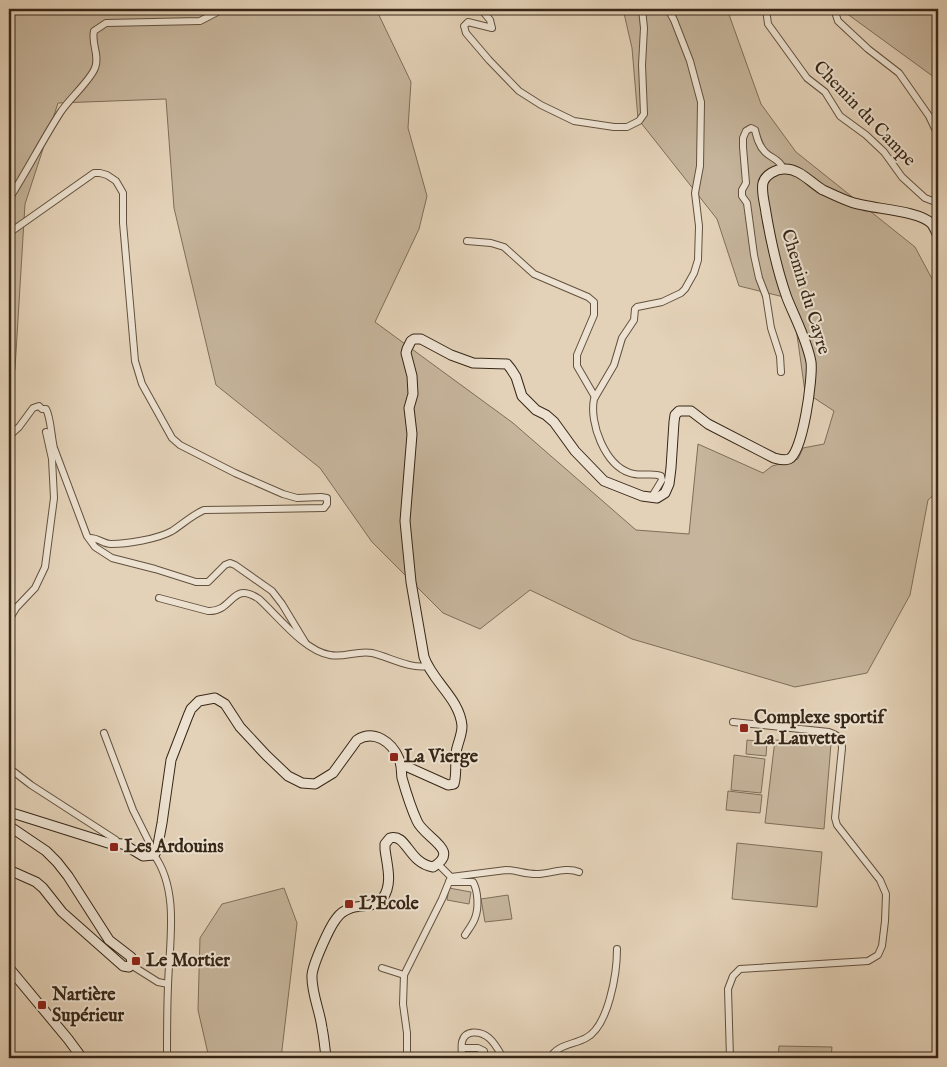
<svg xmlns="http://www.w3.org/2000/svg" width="947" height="1067" font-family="'IM FELL English',serif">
<rect width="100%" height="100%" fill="#e4d2b8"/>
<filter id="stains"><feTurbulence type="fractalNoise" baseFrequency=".004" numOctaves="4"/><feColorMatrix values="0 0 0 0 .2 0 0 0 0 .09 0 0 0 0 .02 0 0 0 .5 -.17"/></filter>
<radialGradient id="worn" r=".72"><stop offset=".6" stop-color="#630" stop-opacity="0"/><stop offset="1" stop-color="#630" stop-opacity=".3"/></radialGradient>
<g fill="#c6b59c" stroke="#7e6e59">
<polygon points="9,9 376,9 411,82 408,128 427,196 419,229 375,322 513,423 636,530 689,534 698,444 763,473 772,466 798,459 803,448 824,444 834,411 805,392 792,299 739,286 717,219 638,119 632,48 623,9 727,9 761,104 796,152 915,247 938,290 938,491 928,500 910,595 867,673 795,687 632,639 530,590 480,629 443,613 372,542 320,468 216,385 174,208 166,99 58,103 25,204 15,369 9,392"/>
<polygon points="847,9 938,9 938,80 846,13"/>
<polygon points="747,740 767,742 766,756 746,754"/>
<polygon points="775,740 831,744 824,829 765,823"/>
<polygon points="734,755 765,759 761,793 731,790"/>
<polygon points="728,791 762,795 760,813 726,810"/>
<polygon points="737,843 822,852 817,907 732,899"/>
<polygon points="284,888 297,923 281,1058 209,1058 198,1010 200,938 222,904"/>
<polygon points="449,888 471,892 469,904 447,900"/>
<polygon points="508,895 512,919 485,922 481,899"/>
<polygon points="779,1046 832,1047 831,1058 778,1058"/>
</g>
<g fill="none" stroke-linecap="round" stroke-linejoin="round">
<defs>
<g id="street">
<polyline points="481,9 490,20 492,28 468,22 464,26 466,33 489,60 519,91 541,105 574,121 614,127 627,127 639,121 644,114 642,65 644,28 642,9"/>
<polyline points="766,9 768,24 807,78 825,92 840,116 866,135 884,152 902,177 914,188 925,198 938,203"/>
<polyline points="834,9 838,21 868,49 899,73 929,116 938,135"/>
<path d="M 9,199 C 27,171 42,141 60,113 C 68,100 90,81 95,68 C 100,56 91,43 94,31 L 106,23 L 200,21 L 223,9"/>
<path d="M 9,233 L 94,173 L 100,173 L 107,175 L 116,181 L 123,193 L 123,223 L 135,361 L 142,384 L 172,438 L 180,445 L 235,473 L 283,494 L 297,498 L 321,497 L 327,498 L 327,504 L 324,508 L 204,510 C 192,515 183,524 172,531 C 158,539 127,544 111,544 C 103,544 99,538 90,538"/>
<polyline points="467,241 491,243 504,247 534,274 588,297 594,302 594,315 577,355 577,366 595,397"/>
<path d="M 781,372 L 780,356 L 771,328 L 766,296 L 759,278 L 754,255 L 747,203 L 742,196 L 742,190 L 746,183 L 743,147 L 743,138 L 746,131 L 751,128 L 755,130 C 757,138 759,146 765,152 C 772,159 778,158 783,168"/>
<path d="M 9,436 L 19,427 L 33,408 L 39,406 L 42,409 L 46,409 C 51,418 51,436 54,448 L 87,536 L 95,547 L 112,558 L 155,569 L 196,582 L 208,582 L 225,565 L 230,563 L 235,565 L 272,591 L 282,604 L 305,642"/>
<path d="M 651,498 L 662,480 L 661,476 C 652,472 641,477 630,473 C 605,465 589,423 594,399 L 614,365 L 622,338 L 634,320 L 635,309 L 637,307 L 662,302 L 681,293 L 685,289 L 694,273 L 698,260 L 699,226 L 695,193 L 700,166 L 701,102 L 690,61 L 674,20 L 668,9"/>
<path d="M 159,598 L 208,611 C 234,612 231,580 259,599 C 278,616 304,651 330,655 C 344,658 358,650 372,653 C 389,657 410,669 427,666"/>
<polyline points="9,620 16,608 35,588 45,567 54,498 52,459 46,432"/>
<polyline points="104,733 133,810 151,846 151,849 149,851 139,850 136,852"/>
<polyline points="9,768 31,785 116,840 116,843"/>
<path d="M 154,855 C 180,891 169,944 168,986 C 167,1010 167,1034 167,1058"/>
<path d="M 451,877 L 506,870 C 517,870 527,875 539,874 C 552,873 567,867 579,872"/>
<path d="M 449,882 L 473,882 C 478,891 479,908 475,918 C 473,924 468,930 465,935"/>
<polyline points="131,965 158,982 168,984"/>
<polyline points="382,968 404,975"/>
<polyline points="462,1048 478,1048 484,1051 485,1058"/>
<polyline points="407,1058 407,1033 403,1004 404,975 442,899 451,877 438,864"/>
<path d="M 462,1058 C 462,1053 461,1047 462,1042 C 465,1029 481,1031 489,1038 C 495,1043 499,1051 503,1058"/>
<path d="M 550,1058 C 558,1044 573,1045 586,1038 C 609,1026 617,972 617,949"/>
<path d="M 730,1058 L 728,989 L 733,976 L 740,969 L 868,961 L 878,955 L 882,946 L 885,921 L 886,894 L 880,880 L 837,825 L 835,818 L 842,748 C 842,738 838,735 829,732 L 733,722"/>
</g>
<g id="secondary">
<path d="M 401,764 L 448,785 L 454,784 C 457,774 455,763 456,753 C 457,744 462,736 462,726 C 460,699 432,681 424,657 L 411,582 L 405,521 L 412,434 L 409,408 L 413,394 L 412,376 L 406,353 L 407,349 L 411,341 L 414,339 L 421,339 L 451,355 L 473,363 L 507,364 L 511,369 L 516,377 L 522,396 L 536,410 L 546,415 L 554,422 L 575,451 L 604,481 L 642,496 L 657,498 L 665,493 L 669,484 L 671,468 L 674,422 L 675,415 L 679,411 L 691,411 L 708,424 L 774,458 C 778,459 784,461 789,459 C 803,453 813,377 811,362 C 807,340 795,318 787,298 C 777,270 771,242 766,213 C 765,204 761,192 763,183 C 765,175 776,169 784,169 C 799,168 811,183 823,190 C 832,194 842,199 851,202 C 870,209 918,210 931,223 C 934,226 936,232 938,236"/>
<path d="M 9,812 L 108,843 L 123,844 L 143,856 L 154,855 L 157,850 L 162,823 L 171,760 L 188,716 L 191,709 L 199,701 L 215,698 L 225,704 L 240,727 L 266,755 L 288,776 L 302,783 L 315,784 L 333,773 L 357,740 C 374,729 392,742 399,759 C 402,765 401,771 402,778 C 406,792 411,808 417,821 C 424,838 462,850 433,867 C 408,863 407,833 390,838 L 385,844 L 385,849 C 387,866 393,883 383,898 C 377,907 361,905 351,908 C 345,910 340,913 336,919 C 329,928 313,964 312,975 C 311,992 320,1011 322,1028 C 324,1038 325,1048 326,1058"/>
<polyline points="9,826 46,851 57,862 68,876 109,940 131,957 132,963 129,967 123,966 62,912 43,888 36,882 9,870"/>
<polyline points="9,968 68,1039 82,1058"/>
</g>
</defs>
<use href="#street" stroke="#62513e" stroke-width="8"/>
<use href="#secondary" stroke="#362616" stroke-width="11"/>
<use href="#street" stroke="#ede2d1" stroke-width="6"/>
<use href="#secondary" stroke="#ede2d1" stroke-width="9"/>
</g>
<g fill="#8f2418" stroke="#ede2d1" stroke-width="2">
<rect x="739" y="723" width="10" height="10" rx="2.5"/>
<rect x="389" y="752" width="10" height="10" rx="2.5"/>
<rect x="109" y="842" width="10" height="10" rx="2.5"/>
<rect x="344" y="899" width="10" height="10" rx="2.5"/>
<rect x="131" y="956" width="10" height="10" rx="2.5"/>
<rect x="37" y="1000" width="10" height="10" rx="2.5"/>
</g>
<g text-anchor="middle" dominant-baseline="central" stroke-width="4" stroke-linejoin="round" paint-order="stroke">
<g font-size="18" fill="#362616" stroke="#ede2d1">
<text transform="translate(864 114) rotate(46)">Chemin du Campe</text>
<text transform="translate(805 292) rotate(73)">Chemin du Cayre</text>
</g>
<g font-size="18" font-weight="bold" fill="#362616" stroke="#ede2d1" text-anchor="start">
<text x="754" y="718">Complexe sportif<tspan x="754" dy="21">La Lauvette</tspan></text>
<text x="404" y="757">La Vierge</text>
<text x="124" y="847">Les Ardouins</text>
<text x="359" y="904">L’Ecole</text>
<text x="146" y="961">Le Mortier</text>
<text x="52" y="995">Nartière<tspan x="52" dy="21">Supérieur</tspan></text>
</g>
</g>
<rect width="947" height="1067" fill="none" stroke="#e4d2b8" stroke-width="30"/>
<rect x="10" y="10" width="927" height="1047" fill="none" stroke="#362616" stroke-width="2.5"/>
<rect x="15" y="15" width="917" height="1037" fill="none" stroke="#362616"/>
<rect width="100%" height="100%" filter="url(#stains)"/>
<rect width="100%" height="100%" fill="url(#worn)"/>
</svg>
